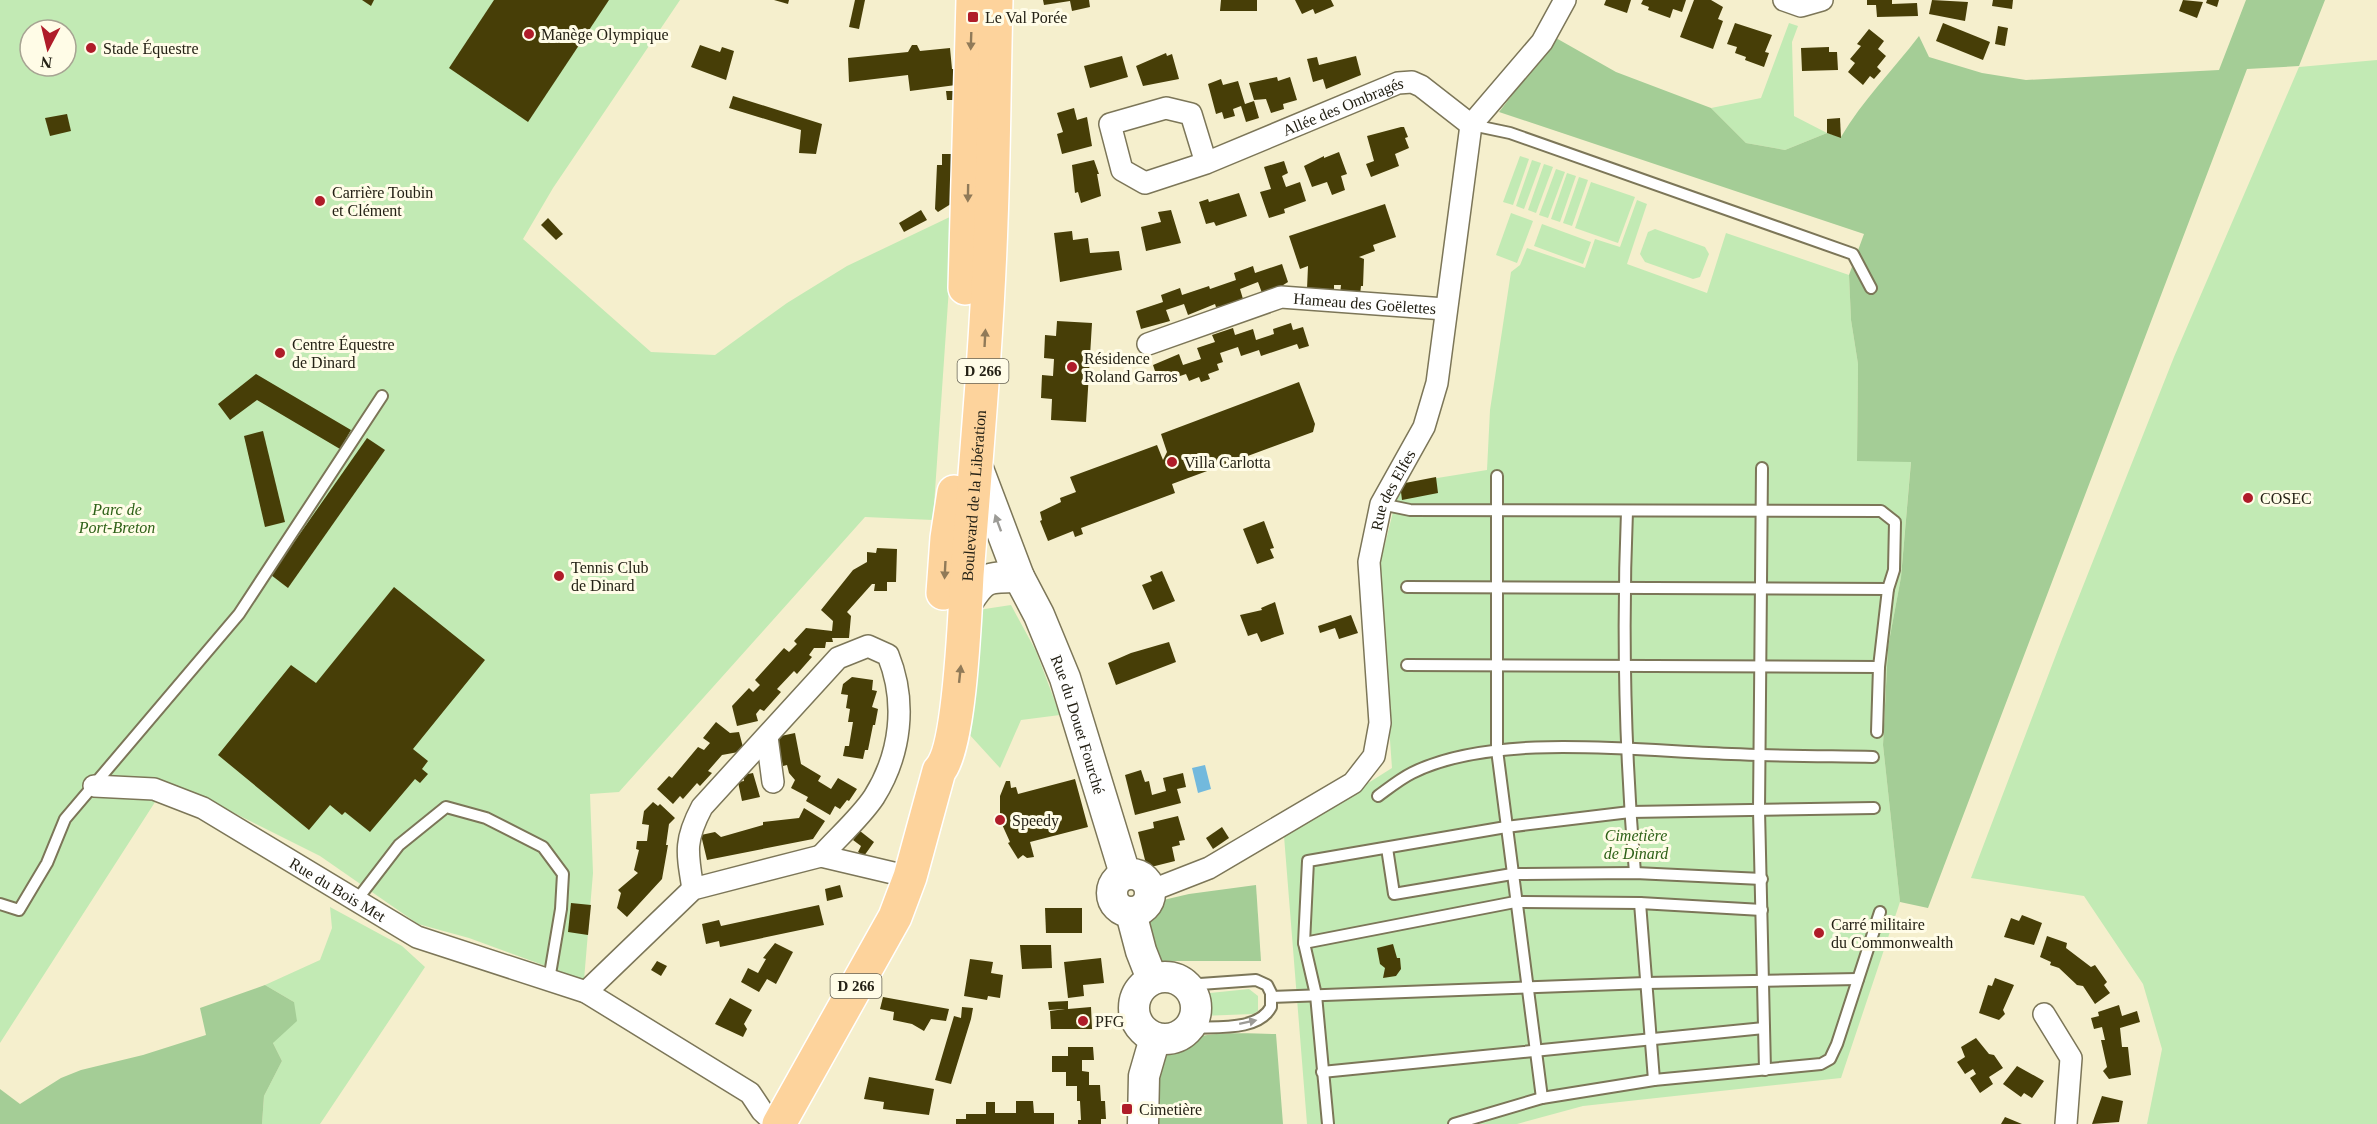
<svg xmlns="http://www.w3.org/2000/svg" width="2377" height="1124" font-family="Georgia,serif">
<rect width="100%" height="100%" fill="#f5efcd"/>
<g fill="#c2eab4" fill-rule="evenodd">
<path d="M 0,0 L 680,0 L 553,188 L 523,239 L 651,352 L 715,355 L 787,303 L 847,266 L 954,215 L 933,520 L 865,517 L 619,792 L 590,794 L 593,873 L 584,980 L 469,938 L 418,924 L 320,856 L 212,802 L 166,785 L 0,1043 ZM 30,30 L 66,30 L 66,66 L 30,66 Z"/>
<polygon points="1789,23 1798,26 1792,42 1794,116 1827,133 1785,150 1746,143 1711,108 1761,98"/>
<polygon points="2377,60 2377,1124 2147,1124 2162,1049 2143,984 2084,896 1971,878 2062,639 2174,357 2299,67"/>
<polygon points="1520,156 1529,159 1513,205 1503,202"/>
<polygon points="1532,160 1541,163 1524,209 1516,206"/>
<polygon points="1544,164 1553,167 1536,213 1528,210"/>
<polygon points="1556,169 1565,172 1548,218 1539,215"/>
<polygon points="1567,173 1576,176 1560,222 1551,219"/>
<polygon points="1579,177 1588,180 1572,226 1563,223"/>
<polygon points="1591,182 1635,197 1618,243 1575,228"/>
<polygon points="1637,200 1647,204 1627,264 1707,293 1726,233 1849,275 1851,320 1858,364 1857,461 1911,461 1901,577 1888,647 1883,745 1900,902 1841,1078 1583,1106 1517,1124 1307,1124 1284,836 1392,768 1378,572 1400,484 1487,470 1490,410 1511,272 1520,265 1527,248 1585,268 1595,239 1620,247"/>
<polygon points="1511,213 1533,221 1517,263 1496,255"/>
<polygon points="1542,224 1591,242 1583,264 1534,246"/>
<polygon points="1655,229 1705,247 1709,254 1700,277 1693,279 1645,262 1640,254 1648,232"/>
<polygon points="1011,605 1036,651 1060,715 1021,720 1000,768 968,733 978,610"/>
<polygon points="330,907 402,946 425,967 320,1124 262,1124 264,1096 282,1061 273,1043 294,1002 265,985 320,960 332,928"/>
<polygon points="1249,989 1258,996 1258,1011 1253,1014 1201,1016 1200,994"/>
</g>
<g fill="#a4cd96">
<path d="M 2246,0 L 2325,0 L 2299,66 L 2247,69 L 1928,908 L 1900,902 L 1883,745 L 1888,647 L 1901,577 L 1911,462 L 1857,461 L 1858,364 L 1851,320 L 1849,275 L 1864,234 L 1499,112 L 1556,38 L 1616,72 L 1711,108 L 1746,143 L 1785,150 L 1827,133 L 1841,137 C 1862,101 1893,70 1919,36 L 1929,57 L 1982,73 L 2026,80 L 2219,70 Z"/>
<polygon points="1256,885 1261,961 1156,961 1142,920 1159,901 1189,894"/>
<polygon points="265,985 294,1002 297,1021 273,1043 282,1061 264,1096 262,1124 0,1124 0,1089 20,1104 61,1078 81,1070 143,1055 206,1035 200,1008"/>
<path d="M 1276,1034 L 1283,1124 L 1153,1124 C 1154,1112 1152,1073 1156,1064 C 1172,1026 1243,1034 1276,1034 Z"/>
</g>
<polygon fill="#72b9dd" points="1205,765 1211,789 1198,793 1192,768"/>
<g fill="#473e07">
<polygon points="362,0 374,0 371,6"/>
<polygon points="494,0 609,0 528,122 449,68"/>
<polygon points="774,0 789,0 788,4"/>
<polygon points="855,0 865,0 859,29 849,27"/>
<polygon points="1043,0 1089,0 1090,7 1072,11 1070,1 1044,5"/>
<polygon points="1221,0 1257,0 1257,11 1220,11"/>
<polygon points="1295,0 1331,0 1334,6 1315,14 1313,9 1302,14"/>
<polygon points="1606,0 1631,0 1627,13 1604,5"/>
<polygon points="1643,0 1686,0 1682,12 1673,9 1670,18 1648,10 1649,7 1641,4"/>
<polygon points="1694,0 1711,0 1723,7 1718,19 1723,21 1713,49 1680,37"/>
<polygon points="1867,0 1892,0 1892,4 1917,3 1918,16 1877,17 1876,5 1867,5"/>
<polygon points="1932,0 1968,2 1965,21 1929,14"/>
<polygon points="1993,0 2013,0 2012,9 1992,6"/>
<polygon points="2183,0 2203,2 2197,18 2179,11"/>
<polygon points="2207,0 2219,0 2217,7 2206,3"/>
<polygon points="1735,23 1772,35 1765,52 1769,53 1764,67 1745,60 1746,57 1735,53 1737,47 1727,44"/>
<polygon points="1943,23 1990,42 1983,60 1936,41"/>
<polygon points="1998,26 2008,28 2005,46 1995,44"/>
<polygon points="1869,29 1884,41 1878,49 1886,56 1877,67 1881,71 1874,79 1870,76 1863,85 1848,72 1855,63 1850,59 1861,46 1857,44"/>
<polygon points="700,45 720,52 722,47 734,51 726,80 691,67"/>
<polygon points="912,45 917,45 920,51 950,48 952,69 956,69 956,85 910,91 908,75 849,82 848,58 908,52"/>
<polygon points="1829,47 1829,52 1837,52 1838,70 1802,71 1801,48"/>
<polygon points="1166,53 1167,56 1172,54 1179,79 1143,86 1136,66"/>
<polygon points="1122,56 1128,77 1090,88 1084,66"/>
<polygon points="1356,56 1361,75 1326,89 1323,79 1313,82 1307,59 1317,57 1319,65"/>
<polygon points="1277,77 1278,81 1290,77 1297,100 1283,104 1284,109 1271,113 1266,99 1254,100 1249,83"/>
<polygon points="1221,79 1223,85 1238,81 1245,104 1254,101 1259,118 1246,122 1241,106 1233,109 1235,116 1224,119 1222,112 1216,114 1208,84"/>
<polygon points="946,91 956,91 956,100 947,100"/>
<polygon points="733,96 822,124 816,154 799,153 801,130 729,108"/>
<polygon points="1074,108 1077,120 1087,117 1092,146 1062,154 1057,134 1063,132 1057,113"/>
<polygon points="67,114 71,131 50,136 45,118"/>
<polygon points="1840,118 1841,138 1827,133 1827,119"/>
<polygon points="1401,127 1404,127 1408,137 1405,138 1409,148 1395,154 1399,166 1371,177 1366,164 1374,161 1367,136"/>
<polygon points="1339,152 1347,174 1341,176 1345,190 1332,195 1327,182 1312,187 1304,166 1324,156 1324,158"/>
<polygon points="942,154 955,154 954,202 938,212 935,209 937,165 942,165"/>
<polygon points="1094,160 1099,174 1097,174 1101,196 1081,203 1078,192 1075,193 1072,165"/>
<polygon points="1284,161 1288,173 1282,176 1286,187 1300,182 1306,201 1284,209 1285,213 1269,218 1260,192 1271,189 1264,167"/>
<polygon points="1239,193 1247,216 1216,226 1214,222 1206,224 1199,202 1208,199 1209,202"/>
<polygon points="1385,204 1396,237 1373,245 1375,251 1359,257 1364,259 1363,286 1361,286 1360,295 1340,294 1341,285 1334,285 1334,290 1307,289 1308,266 1300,269 1289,236"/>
<polygon points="921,210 927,220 904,232 899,223"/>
<polygon points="1171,210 1181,243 1146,251 1141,227 1161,222 1158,212"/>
<polygon points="548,218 563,234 556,240 541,225"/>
<polygon points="1072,231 1073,240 1088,238 1090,253 1119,251 1122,270 1060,282 1054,233"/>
<polygon points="1282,264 1288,282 1280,287 1262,293 1258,282 1240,289 1243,299 1225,306 1216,307 1215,304 1188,315 1184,304 1166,310 1170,321 1141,329 1136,311 1163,302 1161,295 1180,288 1182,295 1209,286 1210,289 1236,280 1234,273 1253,266 1255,273"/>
<polygon points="1057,321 1092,323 1086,422 1051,420 1052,399 1041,398 1042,375 1053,376 1054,359 1044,358 1045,335 1056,336"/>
<polygon points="1291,323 1293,330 1303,327 1309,346 1299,349 1297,344 1261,356 1259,350 1241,356 1238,347 1220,353 1223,362 1217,364 1219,370 1208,374 1210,379 1201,382 1199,377 1189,381 1186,374 1159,383 1153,365 1179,354 1183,365 1201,359 1197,348 1215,342 1212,335 1233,328 1235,335 1253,329 1256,340 1274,334 1273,329"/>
<polygon points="256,374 351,430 340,449 257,400 230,420 218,404"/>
<polygon points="1299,382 1315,424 1313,432 1172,484 1175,493 1081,528 1083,534 1075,537 1073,531 1048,541 1040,521 1042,520 1040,512 1061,502 1060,498 1076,492 1070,477 1157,445 1163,460 1167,452 1161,434"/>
<polygon points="263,431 285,522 265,527 244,436"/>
<polygon points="367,438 385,450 288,588 271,575"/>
<polygon points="1436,477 1438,493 1402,500 1400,484"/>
<polygon points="1264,521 1274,548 1270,549 1274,558 1257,564 1243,529"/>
<polygon points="877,548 897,549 896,582 887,582 887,591 874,591 875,584 872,584 847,612 851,616 849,638 832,638 833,642 826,642 825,648 814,648 809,655 812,657 797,674 794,671 777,689 781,692 764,711 760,709 756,714 758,721 737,726 732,706 749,688 753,692 760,685 755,680 784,648 789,652 797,644 794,641 806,628 832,631 833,621 821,610 853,570 867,562 867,552 876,553"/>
<polygon points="1162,571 1175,601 1153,610 1142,585 1152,581 1150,576"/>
<polygon points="394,587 485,660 413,749 428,761 422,769 428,774 420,783 415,779 370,832 345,812 342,815 330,805 309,830 218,755 291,665 316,683"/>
<polygon points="1275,602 1284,634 1261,642 1257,633 1248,636 1240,615 1262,610 1261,608"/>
<polygon points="1351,615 1358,633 1339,639 1335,628 1320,633 1318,626"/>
<polygon points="1169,642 1176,662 1116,685 1108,663 1131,653"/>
<polygon points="852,677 873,680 872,690 877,691 872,707 878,709 875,725 873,725 868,750 865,750 863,759 843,756 845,746 849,746 853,722 848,722 850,709 846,708 848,695 841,694 843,684"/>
<polygon points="716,722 730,733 739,732 744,751 722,755 708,771 712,773 700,786 697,783 683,799 680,796 673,804 657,789 669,776 672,778 698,747 704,750 710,743 703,738"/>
<polygon points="795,733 801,764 821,776 818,781 831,789 838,778 857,789 849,801 847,800 840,809 835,806 830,815 806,801 808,797 791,788 795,780 789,773 787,765 783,766 776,737"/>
<polygon points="1141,770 1145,782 1149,781 1152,795 1166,791 1163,778 1183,773 1186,787 1177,789 1181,803 1135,815 1125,775"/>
<polygon points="753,773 760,797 742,801 738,782 744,781 743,775"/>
<polygon points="1075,779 1088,827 1030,842 1034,857 1027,858 1023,855 1018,859 1008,843 1010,842 1000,820 1000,796 1006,781 1010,781 1011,788 1016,787 1018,794"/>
<polygon points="653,802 658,806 660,804 675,818 669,824 666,845 668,845 662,879 627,917 617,908 621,893 618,890 638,873 634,870 639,850 636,849 637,841 647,841 649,825 642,824 644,811"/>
<polygon points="804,808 825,821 813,839 707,860 701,835 715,832 721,837 763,825 763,822 799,818"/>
<polygon points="1178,816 1185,840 1179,841 1180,845 1172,847 1175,861 1147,868 1138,832 1154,828 1153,822"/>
<polygon points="1222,827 1229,838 1213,849 1206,838"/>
<polygon points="860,831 874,842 864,856 858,852 861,846 853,840"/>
<polygon points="840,885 843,897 827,901 825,889"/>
<polygon points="571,903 591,905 588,935 568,932"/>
<polygon points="819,905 824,925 720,947 719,941 706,944 702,924 719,920 721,926"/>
<polygon points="1045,908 1082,908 1082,933 1046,933"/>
<polygon points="2022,915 2042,923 2034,945 2004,937 2011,918 2019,921"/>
<polygon points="2047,936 2067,943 2066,948 2091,967 2095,965 2107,982 2104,985 2110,993 2095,1004 2083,986 2077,985 2059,968 2050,965 2051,962 2040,957"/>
<polygon points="775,943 793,952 776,984 767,979 759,992 741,982 748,968 758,973 766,959 763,958"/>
<polygon points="1393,944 1397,958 1400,958 1401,969 1396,976 1383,978 1385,968 1380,964 1377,948"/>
<polygon points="1020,945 1051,945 1052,968 1022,969"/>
<polygon points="1101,958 1104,983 1083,985 1084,996 1068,998 1064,962"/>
<polygon points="970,959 993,962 991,973 1003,975 1000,998 988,996 987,1000 964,996"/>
<polygon points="657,961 667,966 661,976 651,970"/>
<polygon points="1995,978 2014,985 2003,1010 2005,1014 1999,1020 1979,1013 1988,985 1992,986"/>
<polygon points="883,997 949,1009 946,1021 931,1019 924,1031 912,1024 893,1020 894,1012 880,1009"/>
<polygon points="730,998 752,1010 744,1024 747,1029 743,1037 715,1024"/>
<polygon points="1068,1001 1068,1009 1091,1007 1092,1029 1051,1029 1050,1011 1065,1009 1049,1010 1048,1002"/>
<polygon points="2119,1005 2122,1016 2137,1011 2140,1022 2120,1028 2122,1047 2128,1047 2131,1075 2109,1079 2103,1071 2107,1067 2101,1040 2105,1040 2102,1027 2094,1029 2091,1018 2099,1016 2098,1012"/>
<polygon points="962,1007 973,1008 971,1019 951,1084 935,1080 954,1016 961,1018"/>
<polygon points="1976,1038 1989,1054 1994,1055 2003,1068 1989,1077 1993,1084 1980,1093 1970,1078 1976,1074 1973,1069 1965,1074 1957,1062 1965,1057 1961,1047"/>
<polygon points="1068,1047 1093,1047 1094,1060 1082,1060 1082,1071 1089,1072 1089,1085 1100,1085 1101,1101 1105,1101 1106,1119 1101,1119 1101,1124 1078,1124 1078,1120 1081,1120 1080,1101 1077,1101 1077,1086 1066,1086 1066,1072 1052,1072 1052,1056 1068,1056"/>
<polygon points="2017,1066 2044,1081 2032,1098 2024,1093 2021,1097 2003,1084"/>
<polygon points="869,1077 934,1089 929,1115 883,1109 884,1102 864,1099"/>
<polygon points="2102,1096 2123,1101 2119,1122 2092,1124"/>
<polygon points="1016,1101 1033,1101 1034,1113 1054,1113 1054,1124 956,1124 956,1119 966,1119 966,1114 986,1114 986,1102 995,1102 995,1113 1016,1113"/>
<polygon points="2005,1117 2022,1124 2001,1124"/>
</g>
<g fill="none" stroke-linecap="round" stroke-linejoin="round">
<defs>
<g id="service">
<polyline points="1472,125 1510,133 1853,254 1871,288"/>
<polyline points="1762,468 1759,810 1765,1070"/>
<polyline points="1497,476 1497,750 1542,1098"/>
<polyline points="1381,504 1410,510 1881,511 1895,522 1894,570 1888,589 1879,667 1877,732"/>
<path d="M 1627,511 C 1622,632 1625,752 1635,873"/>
<polyline points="1407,587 1888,589"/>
<polyline points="1407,665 1879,667"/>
<path d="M 1378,796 C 1389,788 1400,779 1412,773 C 1489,734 1624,749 1709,753 C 1764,756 1819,756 1873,757"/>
<polyline points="1387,848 1394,894 1512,874 1635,873 1762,879"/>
<polyline points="356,901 399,845 446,807 486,818 543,847 563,874 561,909 549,980"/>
<polyline points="1640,903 1654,1080"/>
<polyline points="0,904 19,910 47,863 65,819 239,614 382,396"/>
<polyline points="1304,943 1515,902 1640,903 1762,910"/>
<path d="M 1186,985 L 1256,980 L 1267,985 L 1271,993 L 1271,1007 C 1258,1032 1214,1026 1190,1028"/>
<polyline points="1271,997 1646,983 1858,979"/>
<polyline points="1322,1072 1764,1028"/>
<polyline points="1328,1124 1316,995 1304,943 1308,861 1506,827 1630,812 1874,808"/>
<polyline points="1454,1124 1542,1098 1654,1080 1821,1064 1830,1059 1837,1044 1880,912"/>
</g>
<g id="minor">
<polyline points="1784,0 1801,6 1822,0"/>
<path id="s1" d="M 1206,163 L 1145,183 L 1122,170 L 1110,124 L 1166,108 L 1191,114 L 1206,163 L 1398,83 L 1412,82 L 1421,86 L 1471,125"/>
<path id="s2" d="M 1148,344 L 1281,297 L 1445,309"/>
<polyline points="767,737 773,782"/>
<path id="s3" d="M 94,786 L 154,789 L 203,808 L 417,937 L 586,992 L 750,1093 L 762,1111 L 776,1124"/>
<path d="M 693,889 C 687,852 684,841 702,807 L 838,658 L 868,646 L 888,655 C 907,702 901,754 874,797 C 860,818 838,837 821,856"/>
<path id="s4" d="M 1150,891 L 1209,868 L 1353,783 L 1374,756 L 1380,723 L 1369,562 L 1381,504 L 1424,427 L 1437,383 L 1471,125 L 1542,42 L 1565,0"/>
<polyline points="586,992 693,889 821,856 910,877"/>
<polyline points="2044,1014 2071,1058 2066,1124"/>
</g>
<g id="secondary">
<path id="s5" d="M 977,466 L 1019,577 L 1039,615 L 1065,678 L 1125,874"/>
<path d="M 965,606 C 983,577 985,577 1019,577"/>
<circle cx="1131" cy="893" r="19"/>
<polyline points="1131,913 1141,951 1152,979"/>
<circle cx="1165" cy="1008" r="31"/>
<polyline points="1143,1124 1144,1076 1155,1038"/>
</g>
<g id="primary">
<polyline points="965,288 973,0"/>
<polyline points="943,593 947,538 954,492"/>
<path id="s6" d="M 779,1124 L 895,917 L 910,877 L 939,771 C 960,749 965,612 967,575 C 976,458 987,340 991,222 C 994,148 994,74 996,0"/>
</g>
</defs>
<use href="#service" stroke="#7c7658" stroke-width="14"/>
<use href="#minor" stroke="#7c7658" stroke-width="24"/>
<use href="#secondary" stroke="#7c7658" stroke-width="33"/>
<use href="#primary" stroke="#fff" stroke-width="36"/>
<use href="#service" stroke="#fff" stroke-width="10"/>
<use href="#minor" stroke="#fff" stroke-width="21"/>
<use href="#secondary" stroke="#fff" stroke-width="30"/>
<use href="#primary" stroke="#fdd39c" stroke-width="33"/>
</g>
<defs><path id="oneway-solid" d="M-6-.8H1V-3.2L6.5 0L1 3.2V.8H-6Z" transform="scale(1.5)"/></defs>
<g fill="#907a58">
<use href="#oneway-solid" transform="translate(971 41) rotate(92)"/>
<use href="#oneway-solid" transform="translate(968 193) rotate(91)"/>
<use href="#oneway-solid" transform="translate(985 338) rotate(-87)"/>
<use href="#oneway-solid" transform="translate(945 570) rotate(93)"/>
<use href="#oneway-solid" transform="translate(960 674) rotate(-84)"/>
</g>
<g fill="#9c9b96">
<use href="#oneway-solid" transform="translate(998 523) rotate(-110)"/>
<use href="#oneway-solid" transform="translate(1248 1022) rotate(-12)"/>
</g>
<g fill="#af1c29" stroke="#fffce7" stroke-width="2">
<rect x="967" y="11" width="12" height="12" rx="3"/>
<circle cx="529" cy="34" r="6"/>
<circle cx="91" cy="48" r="6"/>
<circle cx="320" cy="201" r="6"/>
<circle cx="280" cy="353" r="6"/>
<circle cx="1072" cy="367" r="6"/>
<circle cx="1172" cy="462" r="6"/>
<circle cx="2248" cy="498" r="6"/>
<circle cx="559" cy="576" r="6"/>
<circle cx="1000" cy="820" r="6"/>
<circle cx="1819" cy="933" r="6"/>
<circle cx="1083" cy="1021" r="6"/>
<rect x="1121" y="1103" width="12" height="12" rx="3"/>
</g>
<g text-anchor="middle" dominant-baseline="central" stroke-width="6" stroke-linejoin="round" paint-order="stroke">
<g fill="#fffce7" stroke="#666354" stroke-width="1.5">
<rect x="957.5" y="359" width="51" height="24" rx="4.5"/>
<rect x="830.5" y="974" width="51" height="24" rx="4.5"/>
</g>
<g font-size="15" font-weight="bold" fill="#242115">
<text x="983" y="371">D 266</text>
<text x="856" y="986">D 266</text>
</g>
<g font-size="16" fill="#242115" stroke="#fffce7" text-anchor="start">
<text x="985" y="17">Le Val Porée</text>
<text x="541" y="34">Manège Olympique</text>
<text x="103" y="48">Stade Équestre</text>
<text x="332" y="192">Carrière Toubin<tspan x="332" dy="18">et Clément</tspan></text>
<text x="292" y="344">Centre Équestre<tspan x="292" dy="18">de Dinard</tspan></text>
<text x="1084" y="358">Résidence<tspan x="1084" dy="18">Roland Garros</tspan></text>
<text x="1184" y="462">Villa Carlotta</text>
<text x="2260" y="498">COSEC</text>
<text x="571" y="567">Tennis Club<tspan x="571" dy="18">de Dinard</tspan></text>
<text x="1012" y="820">Speedy</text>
<text x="1831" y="924">Carré militaire<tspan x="1831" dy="18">du Commonwealth</tspan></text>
<text x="1095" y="1021">PFG</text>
<text x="1139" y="1109">Cimetière</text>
</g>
<g font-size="16" fill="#242115" stroke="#fffce7">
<text stroke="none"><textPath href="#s1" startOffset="422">Allée des Ombragés</textPath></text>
<text stroke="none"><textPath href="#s2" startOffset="225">Hameau des Goëlettes</textPath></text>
<text stroke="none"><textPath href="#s4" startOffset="536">Rue des Elfes</textPath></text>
<text stroke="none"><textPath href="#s6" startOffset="669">Boulevard de la Libération</textPath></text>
<text stroke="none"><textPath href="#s5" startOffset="278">Rue du Douet Fourché</textPath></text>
<text stroke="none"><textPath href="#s3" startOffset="270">Rue du Bois Met</textPath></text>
</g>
<g font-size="16" font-style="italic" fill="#2e6117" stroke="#fffce7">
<text x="117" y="509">Parc de<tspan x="117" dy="18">Port-Breton</tspan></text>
<text x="1636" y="835">Cimetière<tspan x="1636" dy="18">de Dinard</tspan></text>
</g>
</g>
<g transform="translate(48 48) rotate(187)"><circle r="28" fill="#fffce7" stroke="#a7a493" stroke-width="1.5"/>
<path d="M0-4.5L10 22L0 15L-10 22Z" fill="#af1c29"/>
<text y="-9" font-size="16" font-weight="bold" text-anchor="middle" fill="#242115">N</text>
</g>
</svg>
